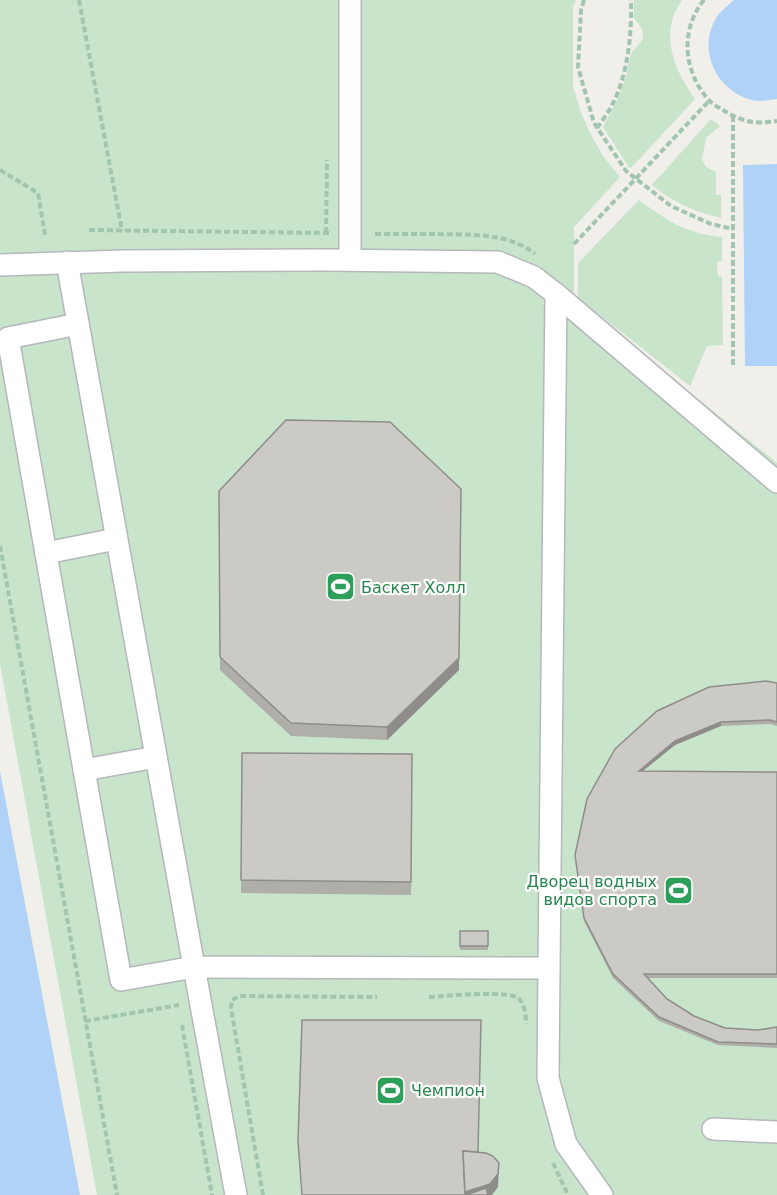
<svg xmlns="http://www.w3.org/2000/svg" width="777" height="1195" font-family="'DejaVu Sans',sans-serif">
<rect width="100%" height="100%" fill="#f0efe9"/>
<g fill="#c8e5cb">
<polygon points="0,0 576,0 573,7 573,86 581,113 591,135 603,156 620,177 574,227 574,298 777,463 777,1195 97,1195 0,664"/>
<path d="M 634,0 L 682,0 C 679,5 675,11 673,17 C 664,47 678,75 695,99 L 630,169 L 603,127 L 617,100 L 626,76 L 631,53 L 641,42 L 643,37 L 642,29 L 634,18 Z"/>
<path d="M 711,119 L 720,126 L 706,138 L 702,159 L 706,167 L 716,172 L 716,195 L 721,195 L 721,218 C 695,212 672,202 652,185 Z"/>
<path d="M 639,200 C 666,220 687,234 722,237 L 722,261 L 717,262 L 718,276 L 722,277 L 723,345 L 707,346 L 690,386 L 578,298 L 578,263 Z"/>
</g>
<g fill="#b1d2f7">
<path d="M 734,0 L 777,0 L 777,99 C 771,100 764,101 758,101 C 723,97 698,58 713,24 C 717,14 726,7 734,0 Z"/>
<polygon points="777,164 777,366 745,366 743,165"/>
<polygon points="0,771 80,1195 0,1195"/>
</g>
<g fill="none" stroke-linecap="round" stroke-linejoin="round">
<defs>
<g id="minor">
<polyline points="350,0 350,260"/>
<polyline points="67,262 194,967 549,968 556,294"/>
<polyline points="0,265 123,261 326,260 498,262 534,277 556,294 777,482"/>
<polyline points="78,324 8,338 121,980 194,967 236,1195"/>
<polyline points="46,553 116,539"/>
<polyline points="84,770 156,757"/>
<polyline points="549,968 548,1078 566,1144 602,1195"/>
<polyline points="713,1129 777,1132"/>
</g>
</defs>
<use href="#minor" stroke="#b5b7bb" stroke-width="24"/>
<g stroke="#a1c5af" stroke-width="4" stroke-dasharray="6 3" stroke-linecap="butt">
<polyline points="79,0 122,231"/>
<polyline points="584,0 581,10 578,67 594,123 626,171 671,206 711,224 733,229"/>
<path d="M 704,0 C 680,29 683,71 708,99 C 712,104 718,107 723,110 C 732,116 743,121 753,122 C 761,123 770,122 777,121"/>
<polyline points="733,116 733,367"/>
<path d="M 597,128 C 602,121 608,113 612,105 C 628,75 632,33 631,0"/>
<polyline points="0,170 38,193 45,235"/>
<polyline points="89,230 332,233"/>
<polyline points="326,233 327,160"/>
<path d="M 375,234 C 396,234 416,234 436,234 C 469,235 508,232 535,254"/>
<polyline points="574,244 709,101"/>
<polyline points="0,546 117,1195"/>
<path d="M 429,997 C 446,996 506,990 518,998 C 525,1003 526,1016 526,1024"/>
<polyline points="85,1021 179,1005"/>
<polyline points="182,1025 212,1195"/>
<polyline points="553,1163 568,1195"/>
<polyline points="263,1195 231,1008 232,1000 240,996 377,997"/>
</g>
<use href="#minor" stroke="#fff" stroke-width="21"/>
</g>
<g fill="#afaea9">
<polygon points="219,491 459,670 387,740 291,736 220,670"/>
<polygon points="777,683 777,726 770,724 721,726 675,745 643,771 777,772 777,978 647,978 667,999 694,1016 725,1028 758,1030 777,1027 777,1048 718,1045 659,1021 613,978 584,921 575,855 615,749"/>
<polygon points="242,753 412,754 411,895 241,893"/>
<rect x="460" y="931" width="28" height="19"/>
</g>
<g fill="#8f8d8a">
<polygon points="461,502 459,670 387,740 387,727"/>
<polygon points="721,722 721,726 675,745 639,774 639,771 675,741"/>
<polygon points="499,1163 498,1187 492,1195 465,1195 465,1192"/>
</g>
<g fill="#cccac5" stroke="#8f8d8a" stroke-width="1.5">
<polygon points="286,420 390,422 461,489 459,658 387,727 291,723 220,657 219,491"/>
<polygon points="766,681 777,683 777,722 770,720 721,722 675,741 639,771 777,772 777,974 644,974 667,999 694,1016 725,1028 758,1030 777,1027 777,1044 718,1042 659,1017 613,974 584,918 575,855 587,799 615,749 657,711 709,687"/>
<polygon points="242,753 412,754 411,882 241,880"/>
<rect x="460" y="931" width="28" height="15"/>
<polygon points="302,1020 481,1020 478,1152 463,1151 465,1195 302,1195 298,1141"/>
<polygon points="463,1151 486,1153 493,1156 499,1163 498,1174 490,1184 465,1192"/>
<polygon points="486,1188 488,1195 466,1195"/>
</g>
<defs>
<symbol id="stadium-square" viewBox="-11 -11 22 22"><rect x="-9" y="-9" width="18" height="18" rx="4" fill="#2e9e5b" stroke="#fff"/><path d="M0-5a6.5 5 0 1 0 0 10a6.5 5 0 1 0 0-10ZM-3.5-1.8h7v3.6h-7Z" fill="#fff"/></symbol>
</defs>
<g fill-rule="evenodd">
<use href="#stadium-square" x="324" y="570" width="33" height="33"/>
<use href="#stadium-square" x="662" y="874" width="33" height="33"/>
<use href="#stadium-square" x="374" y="1074" width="33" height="33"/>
</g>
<g text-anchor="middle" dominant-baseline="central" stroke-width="4.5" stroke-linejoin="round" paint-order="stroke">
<g font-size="16" fill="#27864d" stroke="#fff" text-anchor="start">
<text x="361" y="587">Баскет Холл</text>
<text x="657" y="881" text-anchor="end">Дворец водных<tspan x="657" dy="18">видов спорта</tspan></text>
<text x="411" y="1090">Чемпион</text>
</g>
</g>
</svg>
